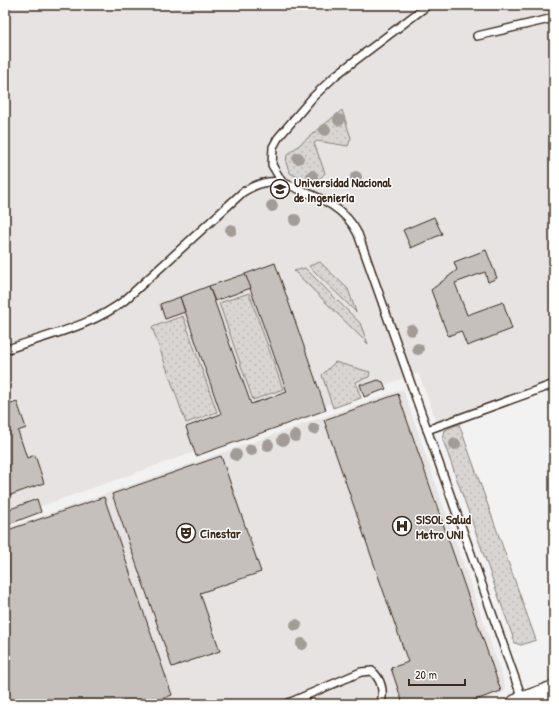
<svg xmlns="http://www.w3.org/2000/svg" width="559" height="709" font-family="'Patrick Hand',sans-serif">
<defs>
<pattern id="grass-dots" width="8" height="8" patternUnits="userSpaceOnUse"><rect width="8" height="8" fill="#d8d5d2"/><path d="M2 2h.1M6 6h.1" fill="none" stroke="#bab7b4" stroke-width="1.8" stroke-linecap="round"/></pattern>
</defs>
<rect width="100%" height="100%" fill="#f3f2f2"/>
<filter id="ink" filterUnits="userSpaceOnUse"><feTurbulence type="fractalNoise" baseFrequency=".025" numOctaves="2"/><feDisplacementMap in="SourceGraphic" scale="8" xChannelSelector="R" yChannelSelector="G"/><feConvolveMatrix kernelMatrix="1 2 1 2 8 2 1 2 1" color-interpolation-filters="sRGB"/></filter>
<g filter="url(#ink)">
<g fill="#e6e3e2">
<polygon points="5,5 554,5 554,380 437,422 418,373 5,519"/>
<polygon points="403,389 503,679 506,690 503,693 471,704 5,704 5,529"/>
</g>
<g fill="url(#grass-dots)" stroke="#8a8078">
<polygon points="342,110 351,138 348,146 317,141 314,143 325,173 315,184 311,185 290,173 286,163 287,155"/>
<polygon points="320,262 348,289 356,312 309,266"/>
<polygon points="305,268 360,323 368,344 294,271"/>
<polygon points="249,293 283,389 253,400 219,303"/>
<polygon points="183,316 217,412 186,423 152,327"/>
<polygon points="335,362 370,372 369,377 355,382 361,398 333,408 322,375"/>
<polygon points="459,424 536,640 521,645 515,643 443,440 445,430"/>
</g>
<g fill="#c6c0bd" stroke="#3b2a1e">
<polygon points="434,217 442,234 411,248 403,230"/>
<polygon points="486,250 497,278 488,282 485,272 455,283 467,315 503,302 512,329 467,346 461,331 448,336 431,290 457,270 454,262"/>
<polygon points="275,263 326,410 196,456 186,427 221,414 180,297 209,286 251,404 287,392 245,274"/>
<polygon points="245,274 251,288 215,301 209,286"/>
<polygon points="180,297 185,312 165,319 160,304"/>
<polygon points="378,380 383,382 386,389 364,397 360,384 367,384"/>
<polygon points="398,394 501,691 464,704 403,704 391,668 408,662 324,420"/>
<polygon points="17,402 26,428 18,431 27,458 35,455 44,483 5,497 5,406"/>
<polygon points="221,456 261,572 200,593 220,651 172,667 112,494"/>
<polygon points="104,497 172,695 159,700 160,704 5,704 5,531"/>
<polygon points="37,499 41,512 9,524 5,511"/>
</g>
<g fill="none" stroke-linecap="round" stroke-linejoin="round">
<defs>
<g id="service">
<polyline points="477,36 554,18"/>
<polyline points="282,182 272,165 273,147 278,138 313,97 336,75 428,5"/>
<path d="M 5,350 C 44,336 93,326 125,300 L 243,192 C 256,184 267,180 282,182 C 311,195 343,203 358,234 L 523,701"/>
<polyline points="427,430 554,384"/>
<path d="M 286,704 L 361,672 L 372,671 C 382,680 384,691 381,704"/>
</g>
<polyline id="tertiary" points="516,704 554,690"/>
</defs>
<use href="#service" stroke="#3b2a1e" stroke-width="10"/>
<use href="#tertiary" stroke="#3b2a1e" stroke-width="21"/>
<use href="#service" stroke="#fff" stroke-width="7"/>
<use href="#tertiary" stroke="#fff" stroke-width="18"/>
</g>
<g fill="#a39c96">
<circle cx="339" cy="120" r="6"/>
<circle cx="325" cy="130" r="6"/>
<circle cx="298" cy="158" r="6"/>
<circle cx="312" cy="176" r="6"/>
<circle cx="356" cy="177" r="6"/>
<circle cx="272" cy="206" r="6"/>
<circle cx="295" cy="220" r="6"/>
<circle cx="231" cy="230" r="6"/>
<circle cx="411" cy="330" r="6"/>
<circle cx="418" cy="349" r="6"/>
<circle cx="314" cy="429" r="6"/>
<circle cx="295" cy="436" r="6"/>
<circle cx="283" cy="440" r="6"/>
<circle cx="455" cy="444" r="6"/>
<circle cx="268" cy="445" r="6"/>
<circle cx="251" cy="450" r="6"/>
<circle cx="236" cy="455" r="6"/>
<circle cx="296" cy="625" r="6"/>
<circle cx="302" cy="644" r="6"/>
</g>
</g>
<defs>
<symbol id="university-ring" viewBox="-11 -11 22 22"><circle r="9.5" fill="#fff" stroke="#3b2a1e" stroke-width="1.5"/><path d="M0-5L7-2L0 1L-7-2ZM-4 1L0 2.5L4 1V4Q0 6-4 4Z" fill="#3b2a1e"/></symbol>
<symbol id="hospital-ring" viewBox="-11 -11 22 22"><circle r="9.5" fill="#fff" stroke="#3b2a1e" stroke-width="1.5"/><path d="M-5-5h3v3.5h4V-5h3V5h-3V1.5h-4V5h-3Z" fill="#3b2a1e"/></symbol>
<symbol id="theatre-ring" viewBox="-11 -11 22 22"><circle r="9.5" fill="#fff" stroke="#3b2a1e" stroke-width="1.5"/><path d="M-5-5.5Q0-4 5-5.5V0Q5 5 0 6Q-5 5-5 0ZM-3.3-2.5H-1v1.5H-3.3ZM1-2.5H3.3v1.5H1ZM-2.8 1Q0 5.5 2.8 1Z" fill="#3b2a1e"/></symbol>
</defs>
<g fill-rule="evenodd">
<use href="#university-ring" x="269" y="178" width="22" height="22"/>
<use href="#hospital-ring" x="391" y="515" width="22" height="22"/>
<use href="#theatre-ring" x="175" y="522" width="22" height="22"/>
</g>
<g text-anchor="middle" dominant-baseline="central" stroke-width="3" stroke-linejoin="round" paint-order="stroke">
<g font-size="13" font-weight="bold" fill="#3b2a1e" stroke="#fff" text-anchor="start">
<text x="294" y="182">Universidad Nacional<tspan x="294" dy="15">de Ingeniería</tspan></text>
<text x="416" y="519">SISOL Salud<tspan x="416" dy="15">Metro UNI</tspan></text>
<text x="200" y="533">Cinestar</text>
</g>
</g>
<rect width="559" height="709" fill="none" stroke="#fff" stroke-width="20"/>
<rect x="10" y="10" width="539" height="689" fill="none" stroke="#3b2a1e" stroke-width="1.5" filter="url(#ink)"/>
<path d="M409 679v6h56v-6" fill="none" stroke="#3b2a1e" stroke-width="2"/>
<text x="415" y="679" font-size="12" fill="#3b2a1e" stroke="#ffffff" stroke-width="3" paint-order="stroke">20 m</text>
</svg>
